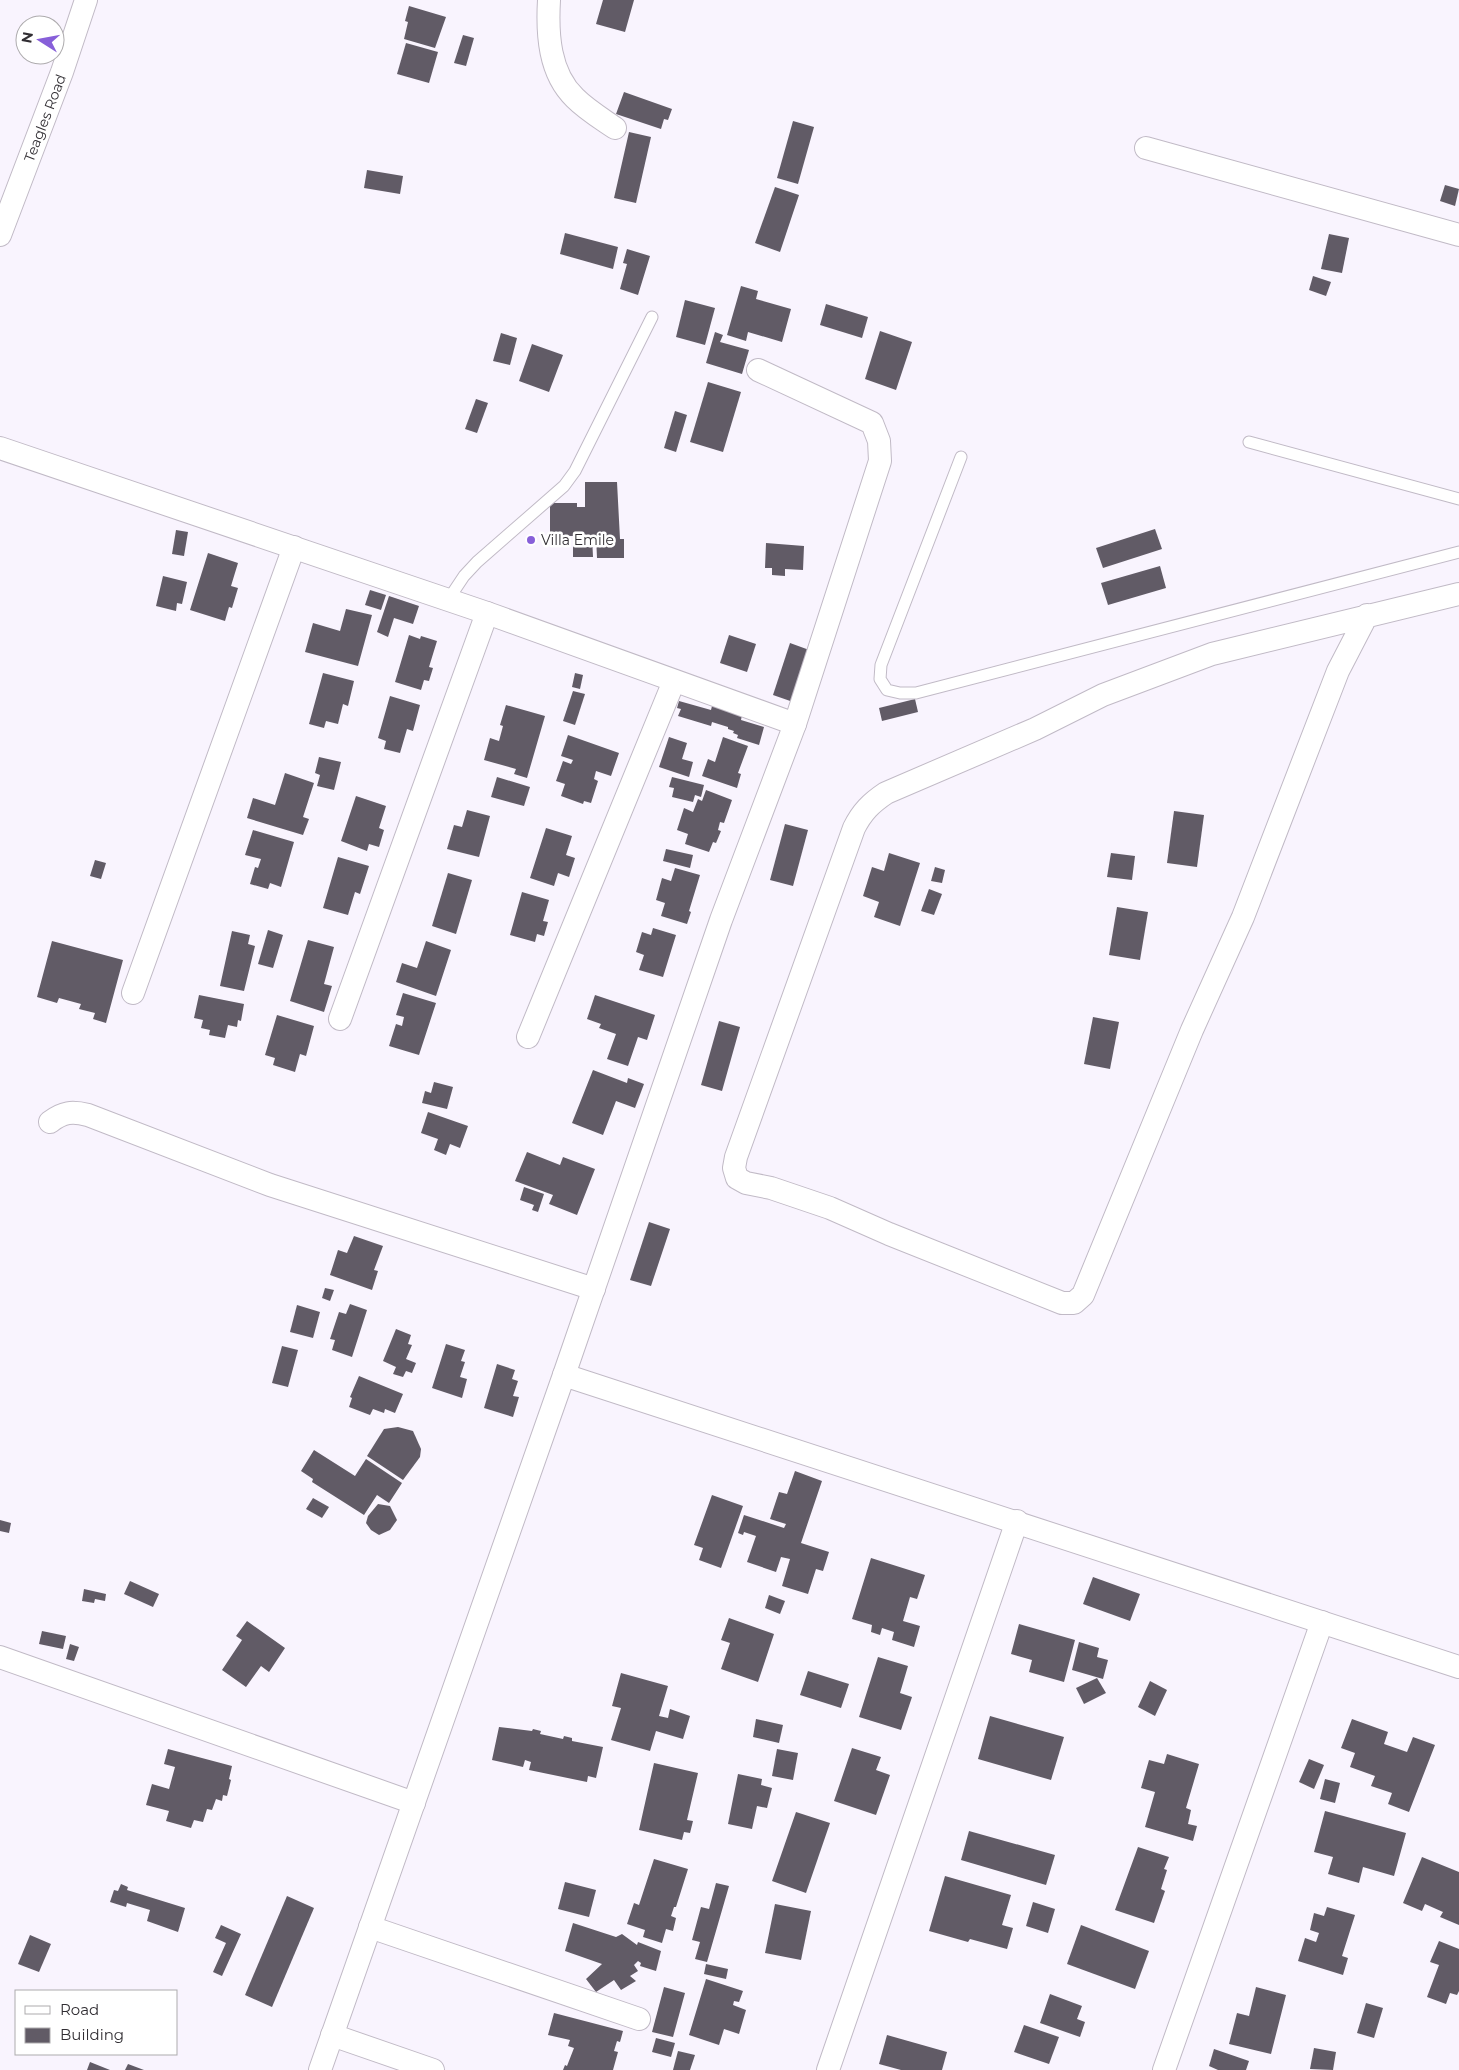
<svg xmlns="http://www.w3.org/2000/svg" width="1459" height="2070" font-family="Montserrat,sans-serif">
<rect width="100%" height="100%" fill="#f9f4fe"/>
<g fill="#615b66">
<polygon points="603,0 634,0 625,32 596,24"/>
<polygon points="409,6 446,17 435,48 404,39 408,22 405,21"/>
<polygon points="463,35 474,38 466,66 454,63"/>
<polygon points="406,43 438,52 429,83 397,74"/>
<polygon points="624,92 672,109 668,120 664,119 661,129 616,114"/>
<polygon points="793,121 814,127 798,184 777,178"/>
<polygon points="629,132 651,137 636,203 614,198"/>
<polygon points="367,170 403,176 400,194 364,188"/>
<polygon points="1445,185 1459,189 1455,206 1440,201"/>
<polygon points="775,187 799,195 780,252 755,243"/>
<polygon points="565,233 618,247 613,269 560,254"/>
<polygon points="1329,234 1349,238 1342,273 1321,269"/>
<polygon points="627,249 650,256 638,295 620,289 627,264 623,263"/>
<polygon points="1313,276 1331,282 1326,296 1309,290"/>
<polygon points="741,286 758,291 756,299 791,309 782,342 748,332 746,341 727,335"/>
<polygon points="685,300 715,308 705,345 676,337"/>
<polygon points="826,304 868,317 862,338 820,325"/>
<polygon points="880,331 912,342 896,390 865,379"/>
<polygon points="715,332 723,335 720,342 749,350 742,374 706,363"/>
<polygon points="501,333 517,338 510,365 493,361"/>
<polygon points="532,344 563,355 549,392 519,381"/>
<polygon points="708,382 741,392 723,452 690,442"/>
<polygon points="476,399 488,403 477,433 465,429"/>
<polygon points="675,411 687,415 676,452 664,448"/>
<polygon points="585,482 617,482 620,539 624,539 624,558 597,558 596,536 592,536 593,557 573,557 573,536 550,536 550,503 577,503 577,507 585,507"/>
<polygon points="1155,529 1162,549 1103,568 1096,548"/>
<polygon points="176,530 188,532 184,556 172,554"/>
<polygon points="766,543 804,546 803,570 785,569 785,576 772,575 772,568 765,568"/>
<polygon points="208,553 238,563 231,586 238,588 232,608 229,607 225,621 190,610"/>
<polygon points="1160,566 1166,588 1108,605 1101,583"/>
<polygon points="163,576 187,582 182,604 177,603 176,611 156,606"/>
<polygon points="370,590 386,595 381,610 365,605"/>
<polygon points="389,596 419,606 413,624 394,618 388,637 377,632"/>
<polygon points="346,609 372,615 358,666 305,652 313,623 340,631"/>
<polygon points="409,635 420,639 421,636 437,641 429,667 433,668 429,681 424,680 421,690 395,682"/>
<polygon points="729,635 756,644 747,672 720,663"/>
<polygon points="790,643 812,651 796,703 773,695"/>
<polygon points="323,673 354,681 348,706 343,704 338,724 326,721 324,728 309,724"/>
<polygon points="575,673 583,675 580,689 572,687"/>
<polygon points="573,691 585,694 575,725 563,721"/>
<polygon points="390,696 420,705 413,731 407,729 400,753 384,749 386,741 378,738"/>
<polygon points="915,699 918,712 882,721 879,708"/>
<polygon points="679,701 711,710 712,706 742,715 741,720 764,727 759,745 737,738 738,735 733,733 734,731 728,729 728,727 712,722 711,726 678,716 681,709 677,708"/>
<polygon points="506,705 545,716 527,778 514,774 516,769 484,760 490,738 499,741 503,726 500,725"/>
<polygon points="568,735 619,753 611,776 596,771 594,779 598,781 591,803 584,801 583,804 561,796 565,784 556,781 563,761 571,764 573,760 561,756"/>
<polygon points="669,737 687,743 682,759 693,762 689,777 659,767"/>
<polygon points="723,737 748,746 738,773 741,774 737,788 702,776 708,759 715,762"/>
<polygon points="319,757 341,762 334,790 317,786 320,775 315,773"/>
<polygon points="285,773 314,783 303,817 309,819 303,835 247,818 253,798 275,805"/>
<polygon points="497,777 530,787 524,806 491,797"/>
<polygon points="672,777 704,785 701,797 695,795 693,802 672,797 674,788 669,787"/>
<polygon points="706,790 732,800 724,823 720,822 718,830 721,831 716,843 713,842 709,852 685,844 688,834 677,830 684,808 693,812 698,799 702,801"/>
<polygon points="356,796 386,806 379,828 384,830 379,847 369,844 367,851 341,841"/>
<polygon points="467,810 490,816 479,857 447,849 454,825 462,827"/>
<polygon points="1174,811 1204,815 1197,867 1167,863"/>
<polygon points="785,824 808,830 793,886 770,880"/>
<polygon points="546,828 572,836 566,855 575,858 569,877 558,873 554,886 530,878"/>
<polygon points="253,830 294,842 281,887 270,883 268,889 250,884 255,867 258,868 261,859 245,855"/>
<polygon points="666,849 693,855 690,868 663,861"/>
<polygon points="889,853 920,863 900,926 874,917 879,902 863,896 872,867 884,871"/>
<polygon points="1111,853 1135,856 1132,880 1107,877"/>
<polygon points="338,857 369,866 360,894 355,892 348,915 323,908"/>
<polygon points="95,860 106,863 101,879 90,876"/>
<polygon points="935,867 945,870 942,883 931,881"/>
<polygon points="675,868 700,875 689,911 691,912 687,924 661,916 665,903 656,900 662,878 671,881"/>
<polygon points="448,873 472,880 456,934 432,926"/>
<polygon points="929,889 942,894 934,915 921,911"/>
<polygon points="522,892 549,900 543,921 548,922 544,936 537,934 535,942 510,935"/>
<polygon points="1117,907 1148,912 1140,960 1109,955"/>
<polygon points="653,928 676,935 663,977 639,970 644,955 636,952 642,932 651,935"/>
<polygon points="268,930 283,935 273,968 258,964"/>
<polygon points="232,931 250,935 248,944 255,946 244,991 220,986"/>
<polygon points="308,940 334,947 324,984 332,986 324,1012 290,1001"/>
<polygon points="52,941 123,960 106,1023 93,1019 95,1013 79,1009 81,1004 59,998 57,1003 37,997"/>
<polygon points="426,941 451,950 436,996 396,982 402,963 417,968"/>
<polygon points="403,993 436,1003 419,1055 389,1046 396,1024 402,1026 404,1017 396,1015"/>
<polygon points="199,995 244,1004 241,1021 238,1020 237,1027 228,1025 225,1038 209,1035 210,1030 201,1028 203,1020 194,1018"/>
<polygon points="595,995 655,1015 647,1040 638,1037 628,1066 607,1059 616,1034 599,1028 601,1024 587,1019"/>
<polygon points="277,1015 314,1026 306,1056 300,1054 295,1072 273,1065 275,1058 265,1055"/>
<polygon points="1093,1017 1119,1022 1110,1069 1084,1064"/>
<polygon points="719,1021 740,1027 722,1091 701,1085"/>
<polygon points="593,1070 627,1083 628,1078 644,1084 635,1108 616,1101 603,1135 572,1123"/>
<polygon points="434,1082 453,1087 447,1109 422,1103 425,1091 431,1093"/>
<polygon points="428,1112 468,1126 460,1148 450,1144 446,1155 434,1150 438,1139 421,1133"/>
<polygon points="527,1152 560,1165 563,1157 595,1169 577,1215 549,1204 553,1195 515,1181"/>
<polygon points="524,1187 544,1194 538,1212 532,1210 534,1205 520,1200"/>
<polygon points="649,1222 670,1229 651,1286 630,1280"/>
<polygon points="354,1236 383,1246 374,1270 378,1271 372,1290 330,1275 338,1250 347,1253"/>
<polygon points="325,1288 334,1290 330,1301 322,1298"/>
<polygon points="350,1304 367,1310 352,1357 332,1350 335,1340 330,1339 339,1312 346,1314"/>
<polygon points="297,1305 320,1312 313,1338 290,1332"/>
<polygon points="396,1329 411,1335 408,1344 412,1345 406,1359 416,1363 412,1373 406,1371 403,1377 393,1374 396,1367 383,1361"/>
<polygon points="446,1344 465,1350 461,1361 465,1362 460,1377 467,1379 462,1398 432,1388"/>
<polygon points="282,1346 298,1350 288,1387 272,1383"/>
<polygon points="497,1364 515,1370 512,1379 518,1381 513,1396 519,1397 513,1417 484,1408"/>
<polygon points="359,1376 403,1394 395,1413 385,1409 384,1413 373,1409 370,1415 349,1407 352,1398 350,1397"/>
<polygon points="398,1427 413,1431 421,1449 420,1457 403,1480 367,1456 384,1429"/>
<polygon points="314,1450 355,1476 366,1459 402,1483 389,1503 377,1495 364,1515 312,1482 313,1479 301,1471"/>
<polygon points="795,1471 822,1481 801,1543 829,1552 823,1571 816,1569 808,1594 782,1586 790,1559 781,1557 776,1572 747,1562 756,1536 744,1532 743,1535 738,1533 744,1515 784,1528 786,1524 770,1519 779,1492 787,1494"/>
<polygon points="712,1495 743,1506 721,1568 699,1560 703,1548 694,1545"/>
<polygon points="313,1498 329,1507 322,1518 306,1509"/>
<polygon points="378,1504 390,1506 397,1520 390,1530 379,1535 371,1530 366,1523 368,1516"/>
<polygon points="0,1520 11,1523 9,1533 0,1531"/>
<polygon points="871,1558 925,1575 917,1599 910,1597 903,1621 920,1626 914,1647 892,1640 894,1632 882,1628 880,1635 871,1632 872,1625 852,1619"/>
<polygon points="1093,1577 1140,1594 1130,1621 1083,1604"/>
<polygon points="130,1581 159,1594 153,1607 124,1594"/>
<polygon points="84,1589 106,1594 105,1601 95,1599 94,1603 82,1601"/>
<polygon points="769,1595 785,1601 780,1614 765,1608"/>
<polygon points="729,1618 774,1634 758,1682 721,1669 730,1643 721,1640"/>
<polygon points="247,1621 285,1648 269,1672 261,1666 246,1687 222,1670 242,1640 236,1636"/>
<polygon points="1019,1624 1075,1640 1064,1682 1029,1672 1032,1660 1011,1654"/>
<polygon points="42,1631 66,1636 63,1649 39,1644"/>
<polygon points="1079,1642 1099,1648 1097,1657 1108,1660 1103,1679 1072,1670"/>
<polygon points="70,1644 79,1647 74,1661 66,1659"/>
<polygon points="878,1657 908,1666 900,1693 912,1697 901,1730 859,1717"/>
<polygon points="808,1671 849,1684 841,1708 800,1695"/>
<polygon points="621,1673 668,1686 659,1716 668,1718 670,1709 690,1716 683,1739 656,1731 650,1751 611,1740 621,1708 612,1706"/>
<polygon points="1097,1678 1106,1693 1084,1704 1076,1688"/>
<polygon points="1150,1681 1167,1690 1155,1716 1138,1707"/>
<polygon points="990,1716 1064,1737 1051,1780 978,1759"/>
<polygon points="756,1719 783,1725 779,1743 753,1737"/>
<polygon points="1352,1719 1388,1732 1384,1744 1407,1752 1413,1737 1435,1745 1409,1812 1388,1804 1392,1793 1371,1786 1375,1776 1350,1767 1355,1753 1341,1748"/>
<polygon points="499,1727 532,1731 533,1729 541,1731 540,1734 563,1739 564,1736 572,1738 572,1741 603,1747 596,1778 588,1776 587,1782 529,1770 531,1762 525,1760 523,1767 492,1760"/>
<polygon points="852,1748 881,1757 876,1770 890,1775 876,1815 834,1801"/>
<polygon points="168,1749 232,1766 229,1779 231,1780 227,1796 223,1795 222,1801 216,1799 212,1810 207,1809 203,1822 194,1820 191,1828 166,1821 169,1811 146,1805 152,1784 169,1789 175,1767 164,1764"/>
<polygon points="777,1749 798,1753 793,1780 772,1776"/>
<polygon points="1167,1754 1199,1764 1186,1808 1191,1810 1188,1824 1197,1826 1193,1841 1145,1827 1155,1792 1141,1788 1149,1760 1164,1764"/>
<polygon points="1309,1759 1324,1765 1314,1789 1299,1782"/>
<polygon points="654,1763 698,1773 687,1820 693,1821 690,1833 684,1832 682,1840 639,1830"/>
<polygon points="738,1774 762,1779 761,1785 772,1788 767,1808 757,1806 752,1829 728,1824"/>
<polygon points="1325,1779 1340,1783 1335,1803 1320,1799"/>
<polygon points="1325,1811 1406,1833 1394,1876 1363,1867 1359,1883 1328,1874 1333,1857 1314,1852"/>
<polygon points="796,1812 830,1823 806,1893 772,1881"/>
<polygon points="969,1831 1055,1855 1046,1885 961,1860"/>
<polygon points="1138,1847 1169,1857 1164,1869 1167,1870 1161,1889 1165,1891 1154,1923 1115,1910"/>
<polygon points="1422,1857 1459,1872 1459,1925 1440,1917 1443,1912 1425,1904 1422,1911 1403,1903"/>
<polygon points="654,1859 688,1869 676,1907 674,1907 671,1916 676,1918 673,1931 666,1929 662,1943 643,1937 645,1930 627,1924 634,1903 639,1905"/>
<polygon points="945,1876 1011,1895 1002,1925 1013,1928 1007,1949 970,1939 968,1942 929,1931"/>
<polygon points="565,1882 596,1890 589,1917 558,1909"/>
<polygon points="716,1883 729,1886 707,1962 695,1959 700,1942 692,1940 701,1907 709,1909"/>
<polygon points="121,1884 128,1887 127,1890 185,1908 178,1932 147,1921 150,1910 127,1903 126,1907 110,1902 114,1890 118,1891"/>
<polygon points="287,1896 314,1908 272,2007 245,1995"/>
<polygon points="1033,1902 1055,1909 1048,1933 1026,1926"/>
<polygon points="775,1904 811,1911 801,1960 765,1953"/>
<polygon points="1327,1907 1355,1915 1342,1956 1348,1958 1343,1975 1298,1961 1305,1938 1316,1942 1319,1933 1310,1930 1314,1913 1324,1916"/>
<polygon points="573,1923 616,1937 622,1934 637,1945 638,1942 661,1951 656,1971 640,1966 641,1963 638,1961 634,1965 638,1971 630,1976 636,1981 621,1990 614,1980 596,1992 586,1979 602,1964 565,1951"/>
<polygon points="221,1925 241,1934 222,1976 213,1972 226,1943 215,1938"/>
<polygon points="1081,1925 1149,1951 1135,1989 1067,1964"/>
<polygon points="30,1935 51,1944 39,1972 18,1964"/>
<polygon points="1439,1941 1459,1949 1459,1991 1457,1995 1450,1993 1446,2004 1427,1997 1439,1965 1430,1962"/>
<polygon points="706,1964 728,1969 726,1979 704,1974"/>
<polygon points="706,1979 743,1991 739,2002 734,2001 733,2005 746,2010 739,2034 724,2029 719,2045 689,2035"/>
<polygon points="664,1987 685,1993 673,2037 652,2032"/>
<polygon points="1256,1987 1286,1995 1271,2054 1229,2044 1237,2013 1249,2016"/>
<polygon points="1050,1994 1082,2006 1077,2019 1085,2022 1080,2037 1040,2023"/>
<polygon points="1366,2003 1383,2008 1374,2038 1357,2033"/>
<polygon points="554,2013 623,2031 620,2042 617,2041 614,2051 618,2052 613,2070 563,2070 565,2065 567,2066 574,2048 568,2046 570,2040 548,2035"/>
<polygon points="1024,2025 1059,2037 1049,2064 1014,2052"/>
<polygon points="887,2035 947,2052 942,2070 901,2070 879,2064"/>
<polygon points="656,2038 675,2043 671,2057 652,2052"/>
<polygon points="1314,2048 1336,2052 1333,2070 1310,2069"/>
<polygon points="1214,2049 1249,2061 1246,2070 1218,2070 1209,2066"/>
<polygon points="678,2051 695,2055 690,2070 673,2070"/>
<polygon points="90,2062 110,2070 87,2070"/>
<polygon points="128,2064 144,2070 125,2070"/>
</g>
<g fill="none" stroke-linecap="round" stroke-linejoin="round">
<defs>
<g id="service">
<polyline points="1249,442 1459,499"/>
<polyline points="961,457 881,665 880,679 887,690 900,693 916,693 1459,552"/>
<polyline points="448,600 464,576 477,562 564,486 575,471 652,317"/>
</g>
<g id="minor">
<path d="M 549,0 C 547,34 549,73 575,98 C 587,110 602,119 615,128"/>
<polyline points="1146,148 1459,235"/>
<polyline points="0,235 62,72 86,0"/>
<polyline points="758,370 872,423 879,441 880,461 795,724"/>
<polyline points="0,448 487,613 795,724 721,920 564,1375 320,2070"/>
<path d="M 1367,615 L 1338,671 L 1243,917 L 1192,1030 L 1083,1295 L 1074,1303 L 1062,1303 L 889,1234 L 830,1208 L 771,1188 L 746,1183 L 737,1178 L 734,1168 L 736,1157 L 854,828 C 862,812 871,803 886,793 L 1035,729 L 1103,695 L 1212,654 L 1459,594"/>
<polyline points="133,993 294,547"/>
<polyline points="340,1019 487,613"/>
<polyline points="528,1037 674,681"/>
<path d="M 50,1122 C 63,1112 72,1111 88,1115 L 270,1185 L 594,1289"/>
<polyline points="564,1375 1459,1667"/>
<polyline points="0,1657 414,1803"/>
<polyline points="370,1927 639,2019"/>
<polyline points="332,2035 433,2070"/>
<polyline points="828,2070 1017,1521"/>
<polyline points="1164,2070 1322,1622"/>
</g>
</defs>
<use href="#service" stroke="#c1bac6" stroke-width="13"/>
<use href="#minor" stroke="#c1bac6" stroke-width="24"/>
<use href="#service" stroke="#fff" stroke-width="11"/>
<use href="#minor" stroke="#fff" stroke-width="22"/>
</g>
<circle fill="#875fd9" stroke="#fff" stroke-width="2" cx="531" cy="540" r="5"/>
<g text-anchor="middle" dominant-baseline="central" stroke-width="5" stroke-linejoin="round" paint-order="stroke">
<g font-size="14" fill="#312e33" stroke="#fff">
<text transform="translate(45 118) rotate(-69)">Teagles Road</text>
</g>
<g font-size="14" fill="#312e33" stroke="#fff" text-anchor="start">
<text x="541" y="540">Villa Emile</text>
</g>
</g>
<rect x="15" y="1990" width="162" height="65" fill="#ffffff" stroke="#adabad"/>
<rect x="25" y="2006" width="25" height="8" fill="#ffffff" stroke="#adabad"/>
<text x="60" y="2015" font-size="15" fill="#312e33">Road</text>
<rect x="25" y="2028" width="25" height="15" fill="#615b66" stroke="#adabad"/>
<text x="60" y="2040" font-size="15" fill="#312e33">Building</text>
<g transform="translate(40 40) rotate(281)"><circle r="24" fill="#ffffff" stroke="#adabad"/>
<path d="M0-4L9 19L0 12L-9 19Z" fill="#875fd9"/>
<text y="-8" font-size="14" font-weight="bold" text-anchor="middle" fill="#312e33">N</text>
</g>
</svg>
